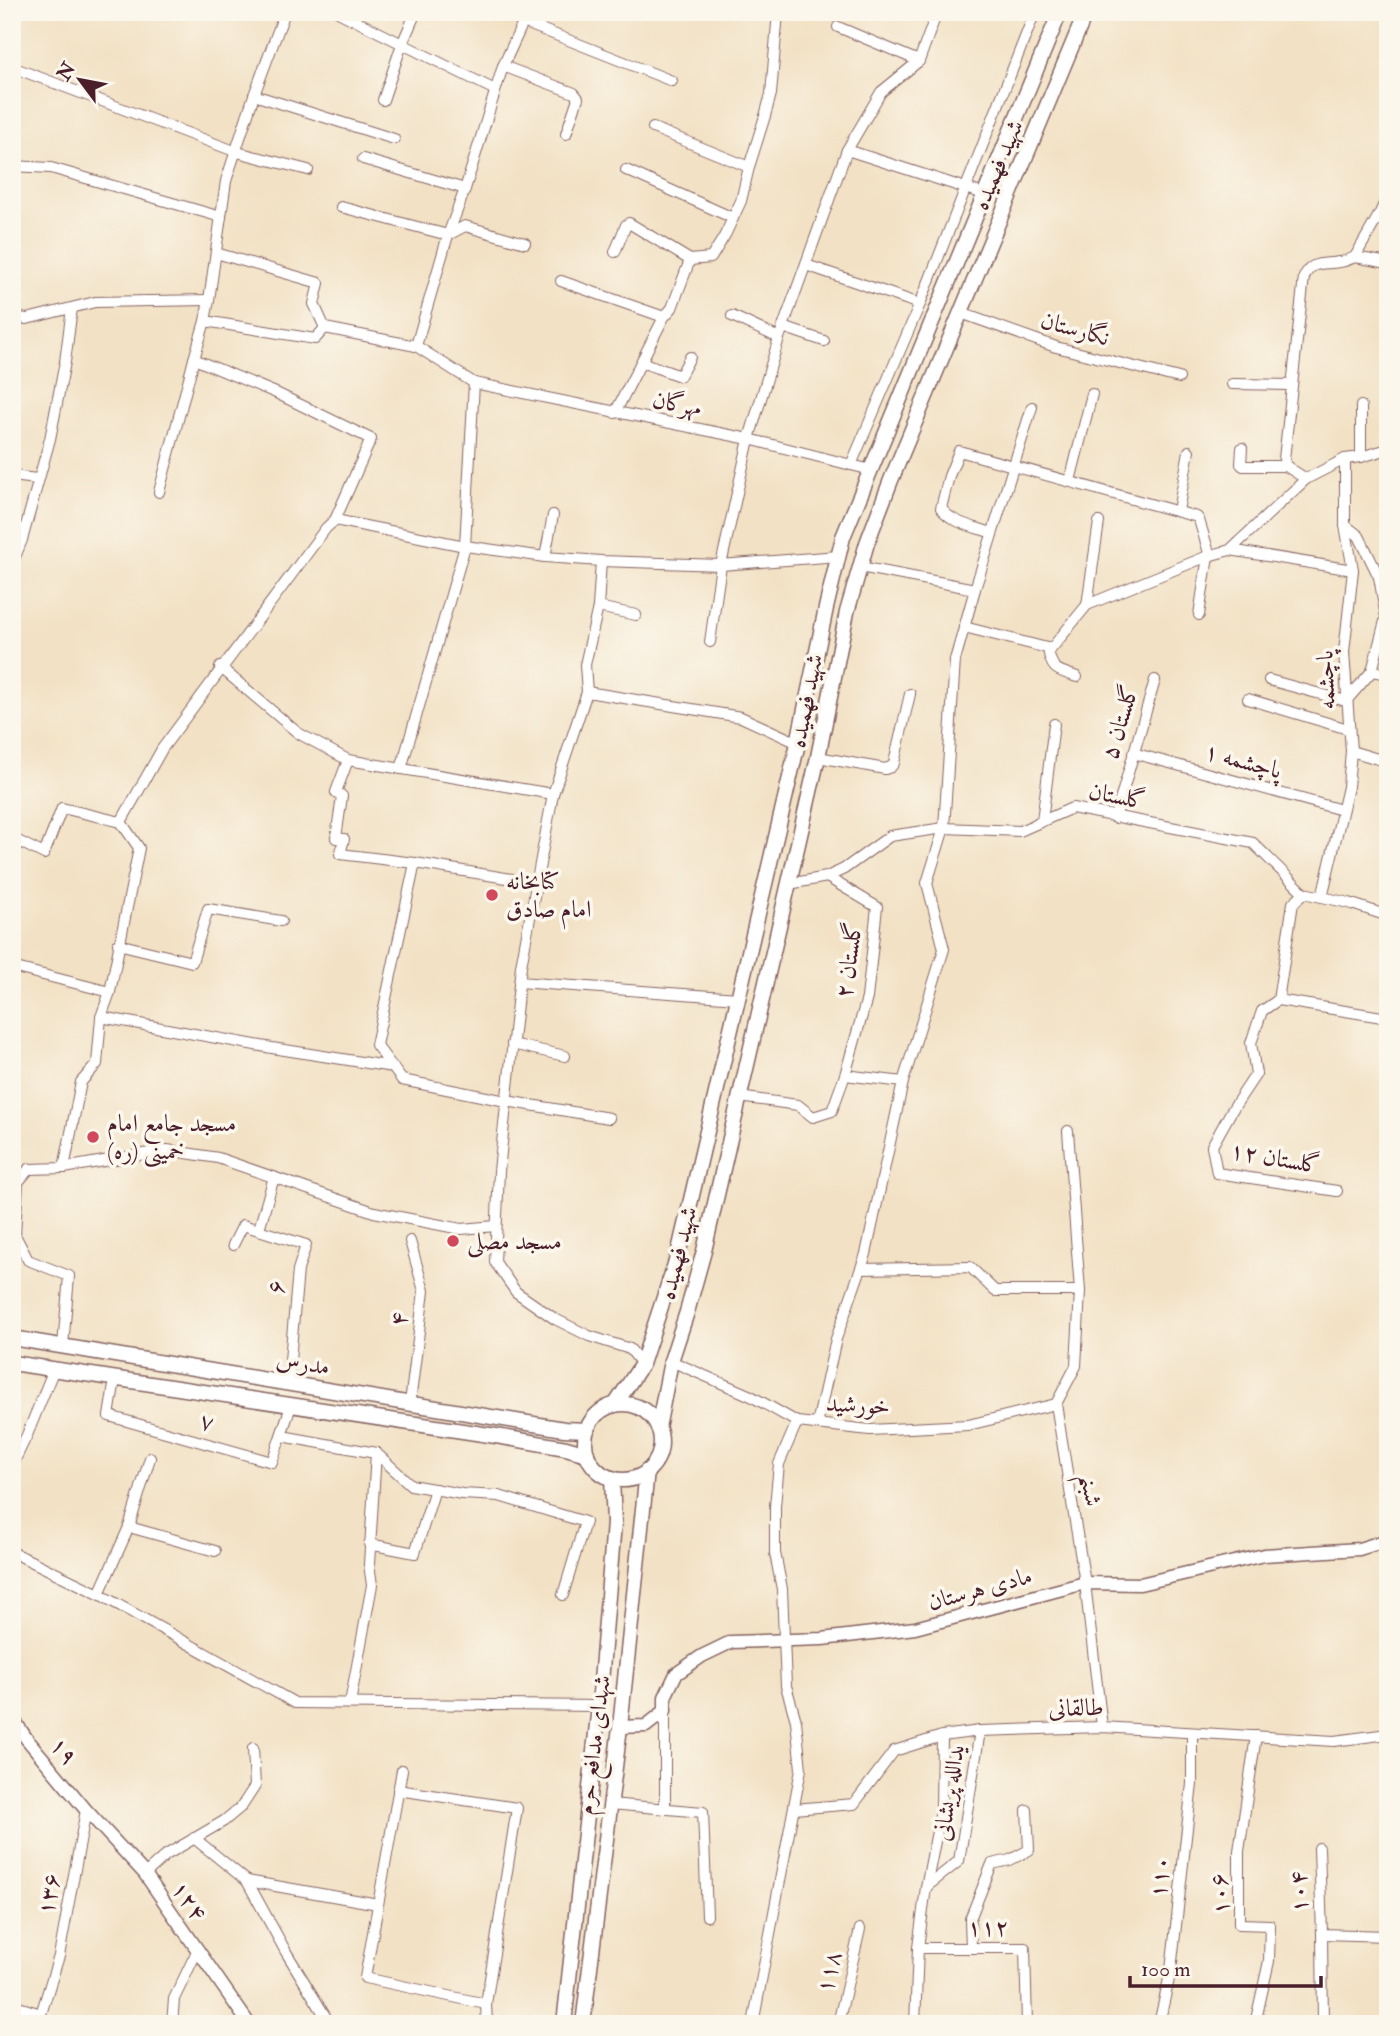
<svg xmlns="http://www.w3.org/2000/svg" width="1400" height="2036" font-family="'IM FELL Double Pica',Amiri,serif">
<rect width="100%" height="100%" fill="#fbf7ec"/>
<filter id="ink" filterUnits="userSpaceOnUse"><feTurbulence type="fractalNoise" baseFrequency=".0143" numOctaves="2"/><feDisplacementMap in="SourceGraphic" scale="14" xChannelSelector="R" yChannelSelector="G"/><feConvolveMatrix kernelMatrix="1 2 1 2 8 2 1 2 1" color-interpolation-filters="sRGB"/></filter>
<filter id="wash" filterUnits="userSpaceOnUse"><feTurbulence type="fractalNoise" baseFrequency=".00686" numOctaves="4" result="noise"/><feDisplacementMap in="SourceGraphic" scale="28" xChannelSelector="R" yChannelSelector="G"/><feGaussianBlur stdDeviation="1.57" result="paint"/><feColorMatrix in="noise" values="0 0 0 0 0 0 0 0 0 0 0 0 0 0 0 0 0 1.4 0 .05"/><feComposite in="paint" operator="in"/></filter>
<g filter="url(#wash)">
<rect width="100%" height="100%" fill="#f2e1c4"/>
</g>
<g filter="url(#ink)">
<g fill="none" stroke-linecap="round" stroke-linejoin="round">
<defs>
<g id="minor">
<polyline points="285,12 254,95 226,181 209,300 205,321 194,359 276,393 371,439 335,520"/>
<polyline points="338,12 495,90"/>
<polyline points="523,22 672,81"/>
<polyline points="838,27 919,61"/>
<polyline points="503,66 574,93 578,98 566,134"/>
<polyline points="12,67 237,152 308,170"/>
<polyline points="254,95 394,139"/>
<polyline points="383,100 402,44 416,12"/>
<polyline points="653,128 749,167"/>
<polyline points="847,150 984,194"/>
<polyline points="363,159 465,189"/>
<polyline points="12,166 51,168 221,217"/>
<polyline points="626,170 733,218"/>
<polyline points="341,207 448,235 465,226 525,243"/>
<polyline points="615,252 626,225 629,223 690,260"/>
<polyline points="216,253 319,283 314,304 325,328"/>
<polyline points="1355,257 1388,263"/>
<polyline points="806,265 920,304"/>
<polyline points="561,281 664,317"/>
<polyline points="961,313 1056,347 1179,378"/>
<polyline points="732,316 779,338"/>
<polyline points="12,317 27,319 95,302 209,300"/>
<polyline points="205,321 315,339 325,328 416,346"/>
<polyline points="783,327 824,341"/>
<polyline points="641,362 680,376 690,357"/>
<polyline points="474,383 749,439 871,470"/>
<polyline points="1232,384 1292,385"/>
<polyline points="615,413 664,317 672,308 690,260 711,258 725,235 741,201 749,167 765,116 771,94 778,12"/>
<polyline points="1242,448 1241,464 1243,466 1286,466"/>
<polyline points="1361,457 1361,406"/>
<polyline points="851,465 920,304 1035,12"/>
<polyline points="12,476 37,479"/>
<path d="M 1306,479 L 1286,466 L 1284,459 L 1304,277 C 1312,260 1323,265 1339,262 C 1344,262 1350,259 1355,257 L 1379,215 L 1388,195"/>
<polyline points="1070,481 1092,394"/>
<polyline points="159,492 194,359"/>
<polyline points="1178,511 1189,451"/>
<path d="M 992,533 C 975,527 951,523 941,508 L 949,476 L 959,451 L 1197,517 L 1199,520 L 1210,556"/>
<polyline points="1230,550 1353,570"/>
<polyline points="545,557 553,515"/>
<polyline points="601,561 598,607 585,665 587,692 553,794 521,966 499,1171 495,1262 516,1292 555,1319 589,1336 630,1349 642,1364"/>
<polyline points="12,564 22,540 50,439 65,362 72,308"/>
<polyline points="975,589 1032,407"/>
<polyline points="1087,605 1099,522"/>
<polyline points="598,607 636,615"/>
<polyline points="1199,615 1208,556"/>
<polyline points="964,627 1051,649 1087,605 1208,556 1230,550 1306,479 1345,459 1361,457 1388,449"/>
<polyline points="710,642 721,565 749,439 779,338 847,150 881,92 919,61 937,12"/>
<path d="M 1048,648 C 1051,671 1057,670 1077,677"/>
<polyline points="220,667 298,733 348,760 553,794"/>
<polyline points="1372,671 1388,674"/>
<polyline points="1269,680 1346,701 1372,671 1386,617 1379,577 1359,536 1345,525"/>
<polyline points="587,692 741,717 798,743"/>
<polyline points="1248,699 1348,729"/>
<polyline points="1351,751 1388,762"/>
<polyline points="1133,753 1342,810"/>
<polyline points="818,757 885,769 891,767 894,763 910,694"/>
<polyline points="348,760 336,792 342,796 336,838 344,839 340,854 415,863"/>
<polyline points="401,769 465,546 474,383 416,346 448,235 465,189 503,66 528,12"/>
<polyline points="1115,818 1155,680"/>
<polyline points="1042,821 1054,724"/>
<polyline points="12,838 44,854 62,808 121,822"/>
<polyline points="827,877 877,907 867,998 845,1075"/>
<polyline points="536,883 415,863 376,1045 402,1080 506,1101 609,1118"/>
<polyline points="789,884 827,877 844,869 890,836 944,828 1020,831 1072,808 1253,843 1304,893 1349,903 1388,916"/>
<polyline points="1304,893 1293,903 1278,1000 1262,1011 1251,1043 1256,1074 1232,1110 1212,1146 1217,1173 1337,1191"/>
<polyline points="1322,897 1348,787 1351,751 1344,652 1353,570 1345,525 1345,459"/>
<polyline points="118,944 192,962 208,909 281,921"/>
<polyline points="12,967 110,992"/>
<polyline points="519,982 738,998"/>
<polyline points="1278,1000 1388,1018"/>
<polyline points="101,1017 272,1048 393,1067"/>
<polyline points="512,1044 565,1056"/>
<polyline points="739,1097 798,1105 813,1117 832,1111 845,1075 903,1082"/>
<polyline points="64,1168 81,1082 97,1064 101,1017 110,992 139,848 121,822 162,749 326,528 335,520 465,546 545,557 601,561 721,565 839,556"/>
<polyline points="18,1182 29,1169 64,1168 167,1150 218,1158 374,1212 461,1229 496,1226"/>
<polyline points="18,1182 15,1235 28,1260 69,1276 63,1346"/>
<polyline points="259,1229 274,1177"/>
<polyline points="233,1245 243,1225 306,1245 298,1270 288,1383"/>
<polyline points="861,1269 970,1267 995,1291 1080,1291"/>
<polyline points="671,1361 751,1396 797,1422 870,1430 968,1425 1056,1404"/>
<polyline points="115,1379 109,1416 272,1462 291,1406"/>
<polyline points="410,1403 424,1291 410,1241"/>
<polyline points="1056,1404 1085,1583 1102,1727"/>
<polyline points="1056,1404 1076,1366 1080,1291 1068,1131"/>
<polyline points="817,1424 836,1339 866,1254 903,1082 944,949 927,883 944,828 955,660 975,589 860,567"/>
<polyline points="282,1436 376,1453 411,1485 462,1494 499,1496 585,1522 563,1595"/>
<polyline points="12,1466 27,1435 54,1369"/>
<polyline points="129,1527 215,1551"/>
<polyline points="369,1544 415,1553 435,1489"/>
<polyline points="12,1552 99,1594 295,1703 599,1706"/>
<polyline points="99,1594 129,1527 150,1458"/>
<polyline points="350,1703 372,1585 369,1564 376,1453"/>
<polyline points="402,1770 365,1978 486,2004"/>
<polyline points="398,1790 517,1808 486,2004 487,2024"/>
<polyline points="610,1804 703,1812 707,1916"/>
<polyline points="665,1809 665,1711"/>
<polyline points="794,1809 854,1804 894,1751 942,1736 980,1731 1102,1727 1334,1741 1388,1734"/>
<polyline points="194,1838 247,1881 286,1952 330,2024"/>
<polyline points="1319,1848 1322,1934 1388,1936"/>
<polyline points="145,1874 166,1855 224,1821 242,1806 255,1786 253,1748"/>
<polyline points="247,1881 378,1904"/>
<polyline points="926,1887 959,1861 980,1731"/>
<polyline points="1322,1934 1323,2024"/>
<polyline points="918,1948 1025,1948 1027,2024"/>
<polyline points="971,1948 970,1919 992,1864 1010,1860 1029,1850 1027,1810"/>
<polyline points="12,2005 41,2014"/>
<polyline points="35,2024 41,2014 59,1956 86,1810"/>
<polyline points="172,2024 174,1999 198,1949"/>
<polyline points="753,2024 801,1769 796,1721 786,1686 782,1589 775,1553 775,1506 779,1464 797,1422"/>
<polyline points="838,2024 860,1929"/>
<polyline points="915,2024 918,1948 926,1887 941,1811 942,1736"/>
<polyline points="1159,2024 1171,1970 1192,1784 1192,1733"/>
<polyline points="1255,2024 1269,1961 1270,1925 1239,1924 1239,1851 1256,1736"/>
</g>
<g id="tertiary">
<polyline points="12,1717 26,1738 86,1810 145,1874 249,2024"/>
<polyline points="620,1727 646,1726 665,1711 665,1697 676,1674 702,1656 731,1642 822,1639 915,1628 1085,1583 1140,1584 1264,1555 1359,1549 1388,1540"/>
</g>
<g id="secondary">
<polyline points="12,1338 564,1429 587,1430"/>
<polyline points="12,1363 496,1436 566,1448 587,1454"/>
<circle cx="623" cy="1442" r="38"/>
<polyline points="615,1405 642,1364 678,1255 798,743 826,608 843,537 1060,12"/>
<polyline points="658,1428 671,1361 687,1312 704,1251 818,757 847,612 867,543 891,480 1086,12"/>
<polyline points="564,2024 599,1706 614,1523 612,1478"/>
<polyline points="583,2024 620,1727 647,1471"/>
</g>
</defs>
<use href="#minor" stroke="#856361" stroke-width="12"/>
<use href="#tertiary" stroke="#856361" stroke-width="15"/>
<use href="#secondary" stroke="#856361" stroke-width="17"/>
<use href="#minor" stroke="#fff" stroke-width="10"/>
<use href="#tertiary" stroke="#fff" stroke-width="12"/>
<use href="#secondary" stroke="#fff" stroke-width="14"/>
</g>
</g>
<g fill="#d1495b" stroke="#fbf7ec" stroke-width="2.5">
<circle cx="492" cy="895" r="7"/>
<circle cx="93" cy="1137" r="7"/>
<circle cx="453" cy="1241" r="7"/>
</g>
<g text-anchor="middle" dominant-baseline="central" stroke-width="7" stroke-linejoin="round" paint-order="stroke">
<g font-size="24" fill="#4a1f2b" stroke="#fbf7ec">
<text transform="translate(998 165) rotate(-67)">شهید فهمیده</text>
<text transform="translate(1075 329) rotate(16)">نگارستان</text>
<text transform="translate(677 404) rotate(11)">مهرگان</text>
<text transform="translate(1326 680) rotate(-92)">پاچشمه</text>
<text transform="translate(806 701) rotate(-79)">شهید فهمیده</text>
<text transform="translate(1120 722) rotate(-73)">گلستان ۵</text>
<text transform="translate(1243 761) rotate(15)">پاچشمه ۱</text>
<text transform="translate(1117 796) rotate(11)">گلستان</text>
<text transform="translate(849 960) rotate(-82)">گلستان ۲</text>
<text transform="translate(1275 1158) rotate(10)">گلستان ۱۲</text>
<text transform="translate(678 1253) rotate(-76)">شهید فهمیده</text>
<text transform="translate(276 1287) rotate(-86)">۶</text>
<text transform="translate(399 1319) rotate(-83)">۴</text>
<text transform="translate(303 1363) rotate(9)">مدرس</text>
<text transform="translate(858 1405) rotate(3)">خورشید</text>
<text transform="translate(207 1422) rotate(16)">۷</text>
<text transform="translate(1091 1490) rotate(81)">شبنم</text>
<text transform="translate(980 1589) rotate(-15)">مادی هرستان</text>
<text transform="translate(1076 1708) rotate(-1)">طالقانی</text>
<text transform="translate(594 1745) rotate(-83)">شهدای مدافع حرم</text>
<text transform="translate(64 1751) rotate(50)">۱۹</text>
<text transform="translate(949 1793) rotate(-81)">یدالله پریشانی</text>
<text transform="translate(1160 1877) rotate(-84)">۱۱۰</text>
<text transform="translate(1299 1892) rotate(-92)">۱۰۴</text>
<text transform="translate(49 1894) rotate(-80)">۱۳۶</text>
<text transform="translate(1220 1894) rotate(-94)">۱۰۶</text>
<text transform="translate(189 1901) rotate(55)">۱۲۴</text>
<text x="988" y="1927">۱۱۲</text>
<text transform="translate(829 1972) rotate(-77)">۱۱۸</text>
</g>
<g font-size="24" fill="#4a1f2b" stroke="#fbf7ec" text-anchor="start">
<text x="506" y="881">کتابخانه<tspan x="506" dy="28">امام صادق</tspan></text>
<text x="107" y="1123">مسجد جامع امام<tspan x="107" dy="28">خمینی (ره)</tspan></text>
<text x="467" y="1241">مسجد مصلی</text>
</g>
</g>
<rect width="1400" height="2036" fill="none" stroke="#fbf7ec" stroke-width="42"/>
<g transform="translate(80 80) rotate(302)" stroke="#fbf7ec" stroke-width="5" paint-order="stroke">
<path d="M0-5L12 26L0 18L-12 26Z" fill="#4a1f2b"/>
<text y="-10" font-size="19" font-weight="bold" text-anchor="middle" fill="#4a1f2b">N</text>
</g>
<path d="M1130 1976v10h191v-10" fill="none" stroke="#4a1f2b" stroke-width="3.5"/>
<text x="1141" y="1976" font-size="21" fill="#4a1f2b" stroke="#fbf7ec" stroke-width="5" paint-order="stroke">100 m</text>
</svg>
